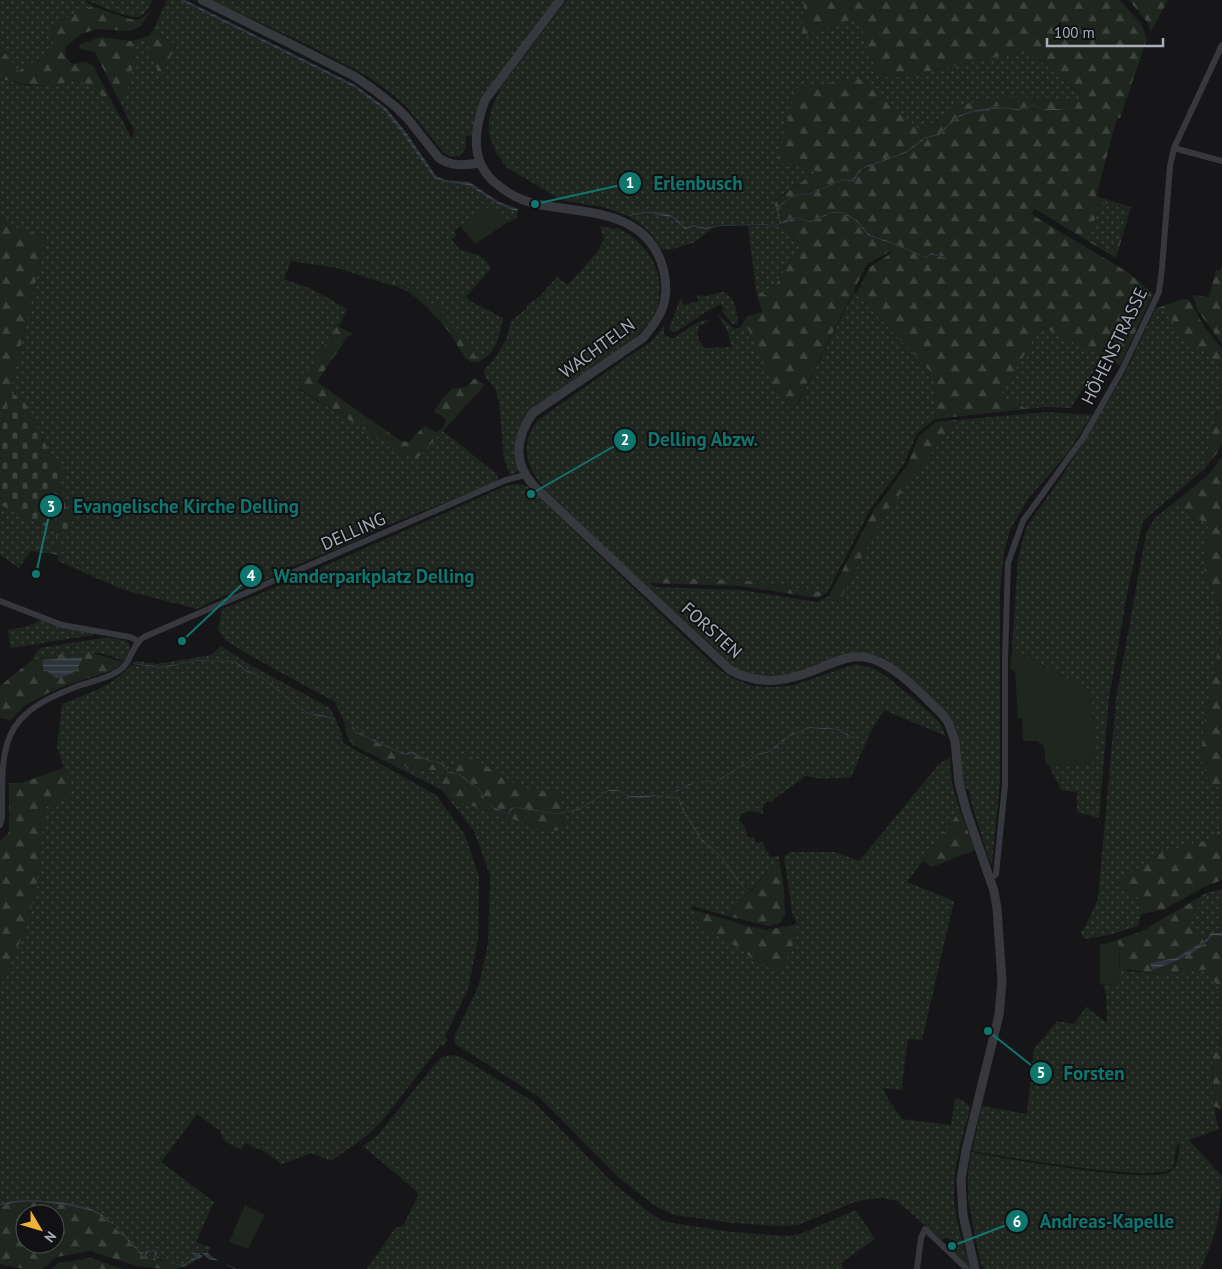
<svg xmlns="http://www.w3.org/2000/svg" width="1222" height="1269" font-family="'PT Sans',sans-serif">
<defs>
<pattern id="grass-dots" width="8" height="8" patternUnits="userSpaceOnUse" patternTransform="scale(1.25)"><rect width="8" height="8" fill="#1e261f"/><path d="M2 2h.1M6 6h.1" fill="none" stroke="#3c433d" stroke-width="1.8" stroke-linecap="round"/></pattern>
<pattern id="forest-firs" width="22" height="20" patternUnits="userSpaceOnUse" patternTransform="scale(1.25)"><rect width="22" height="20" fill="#1e261f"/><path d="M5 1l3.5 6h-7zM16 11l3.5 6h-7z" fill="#3c433d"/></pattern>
<pattern id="cemetery-stones" width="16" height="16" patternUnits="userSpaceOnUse" patternTransform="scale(1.25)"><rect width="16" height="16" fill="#1e261f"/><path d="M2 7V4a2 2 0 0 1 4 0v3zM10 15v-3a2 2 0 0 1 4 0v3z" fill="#3c433d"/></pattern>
<pattern id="water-rules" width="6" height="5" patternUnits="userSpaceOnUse" patternTransform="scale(1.25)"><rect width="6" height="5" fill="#2c353c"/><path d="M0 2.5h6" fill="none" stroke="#485056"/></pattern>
</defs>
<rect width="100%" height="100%" fill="#161618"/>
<g fill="url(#grass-dots)">
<polygon points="0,0 86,0 86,2 93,6 51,25 54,51 18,71 0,46"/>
<path d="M 88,0 L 153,0 C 149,6 146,16 137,17 C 130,18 92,4 88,0 Z"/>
<path d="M 167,0 L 180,0 L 354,87 L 384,110 L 402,133 L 434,178 L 444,182 L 468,185 L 498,204 L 517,212 L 517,218 L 507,223 L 498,210 L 460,226 L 454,231 L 457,235 L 452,240 C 454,243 457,247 460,249 C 475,257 480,250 491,268 L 466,297 L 470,301 L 503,318 C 500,335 496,354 479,362 L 461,333 L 393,279 L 391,285 L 337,268 L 291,261 L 284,279 L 312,289 L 347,309 L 298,389 L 415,460 L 443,431 L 498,475 L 497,482 L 378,529 L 353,542 L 292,567 L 264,581 L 219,598 L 197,609 L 124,590 L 58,561 L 63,529 L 71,531 L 71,522 L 66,508 L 56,465 L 24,401 L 10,392 L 46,237 L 9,226 L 0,219 L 0,79 L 25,85 L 51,86 L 79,79 L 114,105 L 132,139 L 134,130 L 120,103 C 132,82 133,63 135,40 L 145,37 L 160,77 L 176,45 L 153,30 Z"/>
<polygon points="212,0 557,0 496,81 473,136 466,136 466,148 460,156 451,157 443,152 406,106 392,94 369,77 312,47"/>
<path d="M 567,0 L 804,0 L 802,36 L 856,18 L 880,79 L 908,76 L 1028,50 L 1083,97 L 1081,100 L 961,105 L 921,131 L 861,79 L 817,171 L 774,200 L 780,224 L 774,226 L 766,224 L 721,225 L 706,228 L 693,225 L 685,227 C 681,224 677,218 672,216 C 661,210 638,210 628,216 L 603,207 L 561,200 L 506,167 L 496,153 L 489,134 L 489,120 L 492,107 L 501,87 Z"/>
<polygon points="1102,202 1127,210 1119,243 1114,253 1087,239"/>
<path d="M 646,213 L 671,217 L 685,229 C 695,226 703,230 713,228 L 693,243 L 669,250 L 661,249 C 654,234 643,225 629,217 L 635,214 Z"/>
<polygon points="766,225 774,227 781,225 804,247 788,264 769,298 756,290 748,226"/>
<path d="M 600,226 L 615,229 L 617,228 C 646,240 666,272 658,304 C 655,317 645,328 636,337 L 548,398 L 531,411 L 518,470 L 514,474 L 510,475 L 504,459 L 499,402 L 495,388 L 485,377 L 484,370 L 495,358 L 506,340 L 511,321 L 527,308 L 527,305 L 538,298 L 557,277 L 568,285 L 597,252 L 604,240 Z"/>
<path d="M 722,292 C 734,293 737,311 738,321 L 737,324 L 733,324 L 722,311 L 724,309 L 721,304 L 706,312 L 676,332 L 670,331 L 669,327 L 681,298 L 683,305 L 699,301 L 696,295 L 706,296 Z"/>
<path d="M 854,292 L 934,375 L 935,419 L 917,433 L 904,464 L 871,508 L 827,593 L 742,580 L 646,579 L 655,587 L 741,590 L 817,602 L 829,596 L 830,594 L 839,602 L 883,516 L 957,420 L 1047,412 L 1092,415 L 1067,454 L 1028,499 L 1010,530 L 1004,552 L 1000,591 L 1000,782 L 992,863 L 990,863 L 972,805 L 969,791 L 963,785 L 944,710 L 868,655 L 789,677 L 760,678 L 732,668 L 542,491 L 545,488 C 525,469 520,442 538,420 L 635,352 C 648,346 656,337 664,325 L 664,334 L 670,338 L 674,338 C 685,333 698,317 710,321 L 699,326 C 697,336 698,342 705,348 L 734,347 L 730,344 C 730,332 724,324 717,315 L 721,317 L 734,329 L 740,328 L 748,316 L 747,327 L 752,336 L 779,395 L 797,405 Z"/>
<polygon points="1164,308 1181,334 1222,366 1222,394 1203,470 1143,521 1128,589 1109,698 1099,818 1077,812 1077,792 1061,790 1049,766 1095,762 1091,691 1012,649 1018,558 1027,526 1063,475 1124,375 1155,309"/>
<polygon points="1040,326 1103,356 1071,408 1047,407 1027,409 999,397"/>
<path d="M 518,484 L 527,486 L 716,667 L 730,677 L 752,686 L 771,687 L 791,686 L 856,664 L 874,669 L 886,676 L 923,707 L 940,723 L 946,736 L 884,710 L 871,731 L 851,777 L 822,779 L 806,776 L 774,799 L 772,802 L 769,801 C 763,804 762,808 763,814 L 751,811 L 742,813 L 739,820 L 745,827 L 748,838 L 754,837 L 756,843 L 762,842 L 770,857 L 779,856 L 779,858 L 751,890 L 739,881 L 724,859 L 702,839 L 685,812 L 679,798 L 667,797 C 682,789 697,778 715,783 L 749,762 L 757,755 L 770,752 L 790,736 L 810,728 L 838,730 L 852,737 L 839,729 L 810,727 L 789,735 L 769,751 L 757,754 L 749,761 L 715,782 C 696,777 680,788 664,797 L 655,795 L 630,796 L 617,790 L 609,790 L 579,809 L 562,812 L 557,790 C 550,790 541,792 534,791 C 509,786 487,766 465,755 L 453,773 L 449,772 L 442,763 L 429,760 L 411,751 L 405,754 L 355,731 L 353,726 L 344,722 L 335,702 L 251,656 L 226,641 L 218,630 L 222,609 L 286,583 L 508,485 Z"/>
<polygon points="1174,503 1208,525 1204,574 1221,606 1217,656 1204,726 1201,757 1209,781 1222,789 1222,827 1211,839 1159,854 1124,878 1120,887 1138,897 1141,914 1138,926 1109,935 1084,939 1081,933 1090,917 1098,899 1116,699 1146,533 1155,518"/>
<polygon points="0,505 57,532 53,554 31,551 19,568 0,555"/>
<polygon points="41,620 62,627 94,633 94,635 10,648 8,630 29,626"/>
<path d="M 103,638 C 119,638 141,639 124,661 L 101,653 L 32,658 L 40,648 Z"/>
<polygon points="221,646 247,663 330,708 335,718 306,712 261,676 246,670 235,661 196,660 161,667 133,663 137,661 157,664 211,655"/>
<path d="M 196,661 L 234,662 L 245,671 L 261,677 L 306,713 L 336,720 L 342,734 L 343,743 L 436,795 L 465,835 L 479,876 L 478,940 L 468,989 L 445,1037 L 448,1039 L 444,1046 L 441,1045 L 382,1121 L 368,1135 L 331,1161 L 311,1153 L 282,1164 L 267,1153 L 246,1143 L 241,1149 L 229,1144 L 225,1141 L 220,1131 L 197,1114 L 161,1162 L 214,1202 L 196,1242 L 211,1248 L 208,1253 L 203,1252 L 183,1265 L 155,1259 L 146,1253 L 144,1256 L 125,1235 L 121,1233 L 102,1215 L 0,1205 L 0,986 L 25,930 L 36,889 L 45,807 L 69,782 L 57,747 L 62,704 C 87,694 113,686 131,665 L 161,668 Z"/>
<path d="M 950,758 L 952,784 L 960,811 L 907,882 L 954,901 L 922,1040 L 908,1039 L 902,1084 L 903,1090 L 883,1088 L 890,1102 L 902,1119 L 951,1125 L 955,1098 C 963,1100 967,1101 970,1109 C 962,1138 953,1167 954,1198 C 955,1221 964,1245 970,1267 L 953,1252 L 955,1251 L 953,1247 L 955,1245 L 947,1237 L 942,1240 L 897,1201 L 883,1198 L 869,1199 L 855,1202 L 798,1225 L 778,1226 L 733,1223 L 675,1215 L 655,1206 L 619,1178 L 539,1097 L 455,1044 L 455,1035 L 478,987 L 482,972 L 488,943 L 490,875 L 474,831 L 448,798 L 551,832 L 565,827 L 562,813 L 579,810 L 609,791 L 617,791 L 630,797 L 641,798 L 655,796 L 678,799 L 684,813 L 701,840 L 723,859 L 738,882 L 750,891 L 727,916 L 693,906 L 692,910 L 697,911 L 690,918 L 742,950 L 756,962 L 797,924 L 792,912 L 784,857 L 790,852 L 835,852 L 859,861 L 940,763 Z"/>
<polygon points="389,763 425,770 443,770 442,790"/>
<polygon points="1222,889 1222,933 1212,933 1210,935 1195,934 1187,924 1207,893"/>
<path d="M 1120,963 L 1127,964 L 1127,971 L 1166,975 L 1208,968 L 1216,984 L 1222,988 L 1222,1038 L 1220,1050 L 1213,1051 C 1212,1080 1211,1099 1219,1129 L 1189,1140 L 1222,1176 C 1222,1213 1216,1235 1201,1269 L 984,1269 L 980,1262 L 968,1199 L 968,1173 L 971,1152 C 1003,1158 1149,1184 1170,1172 C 1178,1168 1179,1151 1180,1144 L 1177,1145 L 1173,1168 C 1153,1184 1004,1156 972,1151 L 982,1106 L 1027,1114 L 1034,1048 L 1042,1040 L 1057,1021 L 1074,1024 L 1086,1007 L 1107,1023 L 1106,995 L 1103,984 L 1116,985 L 1120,976 Z"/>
<polygon points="451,1055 461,1057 534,1102 614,1184 650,1213 661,1220 673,1223 732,1232 787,1236 800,1234 856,1210 875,1239 841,1263 844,1269 367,1269 395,1228 403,1226 418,1196 416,1191 363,1146 377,1136 436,1063 442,1057"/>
</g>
<g fill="url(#forest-firs)" fill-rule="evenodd">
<path d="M 804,0 L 1120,0 L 1142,25 L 1147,39 L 1120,118 L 1117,118 L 1096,196 L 1131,207 L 1116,258 L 1035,209 L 1031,214 L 1129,273 L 1153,294 L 1120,365 L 1041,326 L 1000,396 L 1027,409 L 935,419 L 934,375 L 856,294 L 870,267 L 890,254 L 891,251 L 867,264 L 797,404 L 789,408 L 779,395 L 769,375 L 746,324 L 748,316 L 762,312 L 756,290 L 769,297 L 788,264 L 804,247 L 781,225 L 788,220 L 796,218 L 810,222 L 832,213 L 843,213 L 856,221 L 870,236 L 896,245 L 925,258 L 932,255 L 951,259 L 932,253 L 925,257 L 897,244 L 870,235 L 857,220 L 843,212 L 832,212 L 810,221 L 796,217 L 787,219 L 781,223 L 778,208 L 793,196 L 811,194 L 843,180 L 853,182 L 862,169 L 906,153 L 926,138 L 940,135 C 948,125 961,113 975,112 C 983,111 987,112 994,107 L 1018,110 L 1033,106 C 1047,113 1062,110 1077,106 L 1061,109 L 1042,109 L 1033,105 L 1018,109 L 993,106 C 987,111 982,109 975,110 C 960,112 948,123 939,134 L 925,137 L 905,152 L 861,168 L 852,180 L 843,179 L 811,193 L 793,195 L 776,208 L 774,201 L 817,171 L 777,162 L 796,88 L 861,79 L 921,131 L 961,105 L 1006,96 L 1081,100 L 1083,97 L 1028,50 L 908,76 L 880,79 L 856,18 L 802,36 ZM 1102,202 L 1127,210 L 1119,243 L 1114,253 L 1087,239 Z"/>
<polygon points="1129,0 1168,0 1151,32 1147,22"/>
<path d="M 93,6 C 100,9 130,20 137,20 C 142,19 147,14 151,11 L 140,27 L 130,31 L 97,29 L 81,34 L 66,46 L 65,56 L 72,64 L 86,62 L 93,66 L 114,105 L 79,79 L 51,86 L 25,84 L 0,79 L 0,46 L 18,71 L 54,51 L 51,25 Z"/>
<polygon points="153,30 176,45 160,78 145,37 150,35"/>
<path d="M 100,37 L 131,41 L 135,40 C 133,62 133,83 120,103 L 95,52 L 81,49 L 79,45 Z"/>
<polygon points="0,219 9,226 46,237 0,434"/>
<polygon points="1222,267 1222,344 1199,312 1192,295 1209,297 1216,269 1219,271"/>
<polygon points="394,279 437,306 461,333 479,362 471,362 465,358 450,333 424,304 407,291 391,285"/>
<polygon points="1187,299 1190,301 1203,325 1222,349 1222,366 1181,334 1164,308 1155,309 1179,300"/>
<polygon points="347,310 339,327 354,334 347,337 317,382 401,441 409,442 424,426 436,432 443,428 446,421 441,415 434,412 442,399 452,389 466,387 475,378 485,385 415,461 298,388"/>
<polygon points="1222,394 1222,443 1217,453 1203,470"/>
<polygon points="957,420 883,516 839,602 830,594 874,510 907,466 919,436 936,422"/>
<polygon points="1222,457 1222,789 1209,781 1201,757 1204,726 1217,656 1221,606 1204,574 1208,525 1174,503 1208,475"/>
<polygon points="640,578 742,580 827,593 817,598 741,586 645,583"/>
<polygon points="89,652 123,662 114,670 67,685 46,694 24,706 11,720 0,718 0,686 33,659 41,656"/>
<polygon points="344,723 352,726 354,732 405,755 411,753 429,761 442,764 449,773 459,775 481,792 481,797 495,810 508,814 512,809 517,808 555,814 562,813 565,828 551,832 448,798 442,790 443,770 425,770 389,763 353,745 347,736"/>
<path d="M 464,754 L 483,764 L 506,780 L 534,791 L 558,790 L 562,812 L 555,813 L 517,807 L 511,808 L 508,813 C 498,809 482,804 482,792 L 460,774 L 453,773 Z"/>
<polygon points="64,768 69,782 70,798 45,807 36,889 25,930 0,986 0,841 9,832 9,783 21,783"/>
<polygon points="960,811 975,850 932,867 923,861"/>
<polygon points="1222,827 1222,880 1204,887 1163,910 1141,914 1138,897 1120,887 1124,878 1159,854 1211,839"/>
<polygon points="779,858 784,889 785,916 780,923 768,926 727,916 750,891 753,892 751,891"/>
<polygon points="1207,893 1187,924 1195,934 1210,935 1206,941 1175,958 1150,963 1153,970 1207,943 1213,935 1222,936 1222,988 1216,984 1208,969 1166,975 1125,969 1126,964 1120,963 1119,945 1114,941 1140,932"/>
<polygon points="697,911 748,926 767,930 797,924 792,948 780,973 756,962 742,950 689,919"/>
<polygon points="1222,1038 1222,1110 1213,1106 1213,1050 1220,1049"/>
<path d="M 25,1201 L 46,1201 L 92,1211 L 101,1216 L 124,1236 L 144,1258 L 148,1252 L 154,1251 L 155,1253 L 153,1260 L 184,1266 L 198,1256 L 194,1254 L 205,1255 L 189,1265 L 177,1269 L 164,1269 L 136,1266 L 91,1251 L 56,1257 L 42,1269 L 24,1269 L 0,1264 L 0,1207 L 11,1203 ZM 25,1214 L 55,1214 L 55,1244 L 25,1244 Z"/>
<polygon points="91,1258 123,1269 52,1269 58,1263"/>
</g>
<polygon fill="url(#cemetery-stones)" points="10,392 24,401 56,465 65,469 60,480 66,508 70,509 71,531 63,529 59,555 53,554 57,532 0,505 0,434"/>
<g fill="#1e261f">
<polygon points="489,207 498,210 507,223 475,244 460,226"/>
<polygon points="1012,649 1091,691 1095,762 1049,766 1046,764 1044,746 1037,741 1023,741 1022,718 1018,718 1015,672 1010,668"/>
<polygon points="1114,941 1119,945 1120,976 1116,985 1100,984 1100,945"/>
<polygon points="245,1205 265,1215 248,1249 229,1242"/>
</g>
<g fill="url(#water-rules)">
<polygon points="180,0 185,0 355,85 386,108 405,131 436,176 445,180 469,182 499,202 518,209 517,212 498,204 468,185 444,182 434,178 402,133 384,110 354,87"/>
<path d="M 1033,105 L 1042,109 L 1061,109 L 1077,106 C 1062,110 1048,113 1033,106 L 1018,110 L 994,107 C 987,112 983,111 975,112 C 961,113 948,125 940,135 L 926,138 L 906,153 L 862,169 L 853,182 L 843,180 L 811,194 L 793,196 L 778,208 L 781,223 L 787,219 L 796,217 L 810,221 L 832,212 L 843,212 L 857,220 L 870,235 L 897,244 L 925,257 L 932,253 L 950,259 L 932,255 L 925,258 L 896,245 L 869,236 L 856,221 L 843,213 L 832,213 L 810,222 L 796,218 L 774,227 L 766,225 L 721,226 L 706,229 L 693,227 L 685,229 L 671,217 L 646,213 L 628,216 C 638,210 661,210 672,216 C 677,218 681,224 685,227 L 693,225 L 706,228 L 721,225 L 766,224 L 774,226 L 780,223 L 776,208 L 793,195 L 811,193 L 843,179 L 852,180 L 861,168 L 905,152 L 925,137 L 939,134 C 948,123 960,112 975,110 C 982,109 987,111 993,106 L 1018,109 Z"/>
<path d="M 81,657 L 82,659 C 77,673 70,676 56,678 L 43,668 L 43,660 Z"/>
<polygon points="196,660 235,661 246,670 261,676 306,712 335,718 336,720 306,713 261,677 245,671 234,662 196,661 161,668 133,664 133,663 161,667"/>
<path d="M 344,722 L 353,726 L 355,731 L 405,754 L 411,751 L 429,760 L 442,763 L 449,772 L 460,774 L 482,792 C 482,803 498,810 508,813 L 511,808 L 517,807 L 555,813 L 579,809 L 609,790 L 617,790 L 630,796 L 655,795 L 665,797 C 681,788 696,777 715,782 L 749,761 L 757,754 L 769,751 L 789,735 L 810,727 L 839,729 L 852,737 L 859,738 L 852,738 L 838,730 L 810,728 L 790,736 L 770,752 L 757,755 L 749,762 L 715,783 C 697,778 683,788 667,797 L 679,798 L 685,812 L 702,839 L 724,859 L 739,881 L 752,893 L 738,882 L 723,859 L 701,840 L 684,813 L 678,799 L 655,796 L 641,798 L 630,797 L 617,791 L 609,791 L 579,810 L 555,814 L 517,808 L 512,809 L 509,814 L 495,810 L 481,797 L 481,792 L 459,775 L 449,773 L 441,764 L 429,761 L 411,753 L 405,755 L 354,732 L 352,726 Z"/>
<path d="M 1211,933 L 1222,933 L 1222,936 L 1213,935 C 1200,953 1173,962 1153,970 L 1150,963 L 1175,958 L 1205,941 Z"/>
<path d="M 25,1200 C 45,1200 85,1203 101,1214 C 110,1220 115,1230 125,1235 L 144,1256 L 146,1251 L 154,1250 L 157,1252 L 155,1260 L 183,1265 L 195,1257 L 193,1253 L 208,1253 C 212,1259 229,1265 237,1269 L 234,1269 L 220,1261 L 208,1259 L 202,1253 L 195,1254 L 199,1257 L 184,1266 L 153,1260 L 155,1253 L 154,1251 L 148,1252 L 144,1258 C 131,1244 117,1227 101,1216 C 93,1210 84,1209 76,1207 C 50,1202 26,1198 0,1206 L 0,1205 L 11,1201 Z"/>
</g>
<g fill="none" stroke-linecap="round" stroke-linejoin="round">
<g stroke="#37383d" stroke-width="6">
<polyline points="1174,148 1222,161"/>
<polyline points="0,601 62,625 130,637 138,641"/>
<path d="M 0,825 L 2,817 C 2,744 0,716 73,688 C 88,682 103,680 117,672 C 133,663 130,646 144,637 L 506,480 L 525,475"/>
<polyline points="990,880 996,874 1005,785 1005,659 1008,563 1023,521 1083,438 1122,370 1159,292 1162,268 1170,166 1174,148 1222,45"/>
<polyline points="917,1269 921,1238 925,1229 967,1269"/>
</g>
<g stroke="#37383d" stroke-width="9">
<path d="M 202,0 L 299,48 L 354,76 L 373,89 L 396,107 L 407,118 L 439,158 C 452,167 464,165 480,163"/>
<path d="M 560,0 L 485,100 C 473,133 469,166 502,188 C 512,196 524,201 536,204 C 586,214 650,209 664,272 C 670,301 661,317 643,338 L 533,413 C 514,440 513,465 537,489 L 730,670 C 763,688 793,680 825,666 C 839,660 854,654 869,658 C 896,665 922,695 942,714 L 948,722 L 955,741 L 959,783 L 966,810 L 994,891 L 997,908 L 1002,982 L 999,1015 L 966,1150 L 961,1180 L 963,1215 L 975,1269"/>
</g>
</g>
<g text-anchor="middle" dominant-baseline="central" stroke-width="4" stroke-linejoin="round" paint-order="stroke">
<g font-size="18" fill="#a8adb8" stroke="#111113">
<text transform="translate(1114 346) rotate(-64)">HÖHENSTRASSE</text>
<text transform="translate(597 348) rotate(-36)">WACHTELN</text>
<text transform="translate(353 531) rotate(-24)">DELLING</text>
<text transform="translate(712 630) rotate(42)">FORSTEN</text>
</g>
</g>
<path fill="none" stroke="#0f766e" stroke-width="2" d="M535 204L630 183M531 494L625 440M36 574L51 506M182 641L251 576M988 1031L1041 1073M952 1246L1017 1221"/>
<g fill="#0f766e" stroke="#111113" stroke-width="2">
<circle cx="535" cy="204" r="5"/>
<circle cx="531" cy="494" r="5"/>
<circle cx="36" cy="574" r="5"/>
<circle cx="182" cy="641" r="5"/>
<circle cx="988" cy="1031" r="5"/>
<circle cx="952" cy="1246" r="5"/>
<circle cx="630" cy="183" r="12"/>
<circle cx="625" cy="440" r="12"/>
<circle cx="51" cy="506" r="12"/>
<circle cx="251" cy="576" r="12"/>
<circle cx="1041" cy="1073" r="12"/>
<circle cx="1017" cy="1221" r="12"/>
</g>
<g font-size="15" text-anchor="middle" font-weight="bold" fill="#fff">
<text x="630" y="188">1</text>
<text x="625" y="445">2</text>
<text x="51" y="512">3</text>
<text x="251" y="581">4</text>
<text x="1041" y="1078">5</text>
<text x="1017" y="1227">6</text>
</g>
<g font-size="19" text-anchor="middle" font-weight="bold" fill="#0f766e" stroke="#111113" stroke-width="4" stroke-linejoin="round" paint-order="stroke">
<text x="698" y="190">Erlenbusch</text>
<text x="703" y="446">Delling Abzw.</text>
<text x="186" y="513">Evangelische Kirche Delling</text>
<text x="374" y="583">Wanderparkplatz Delling</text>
<text x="1094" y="1080">Forsten</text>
<text x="1107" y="1228">Andreas-Kapelle</text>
</g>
<g transform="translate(40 1229) rotate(128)"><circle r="24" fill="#111113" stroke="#4d4f55"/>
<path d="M0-4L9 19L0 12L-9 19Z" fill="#f2b134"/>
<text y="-8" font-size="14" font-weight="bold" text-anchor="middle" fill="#a8adb8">N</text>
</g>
<path d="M1047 38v8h116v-8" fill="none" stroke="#a8adb8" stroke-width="2.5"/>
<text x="1054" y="38" font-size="15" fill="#a8adb8" stroke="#111113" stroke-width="4" paint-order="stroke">100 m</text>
</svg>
